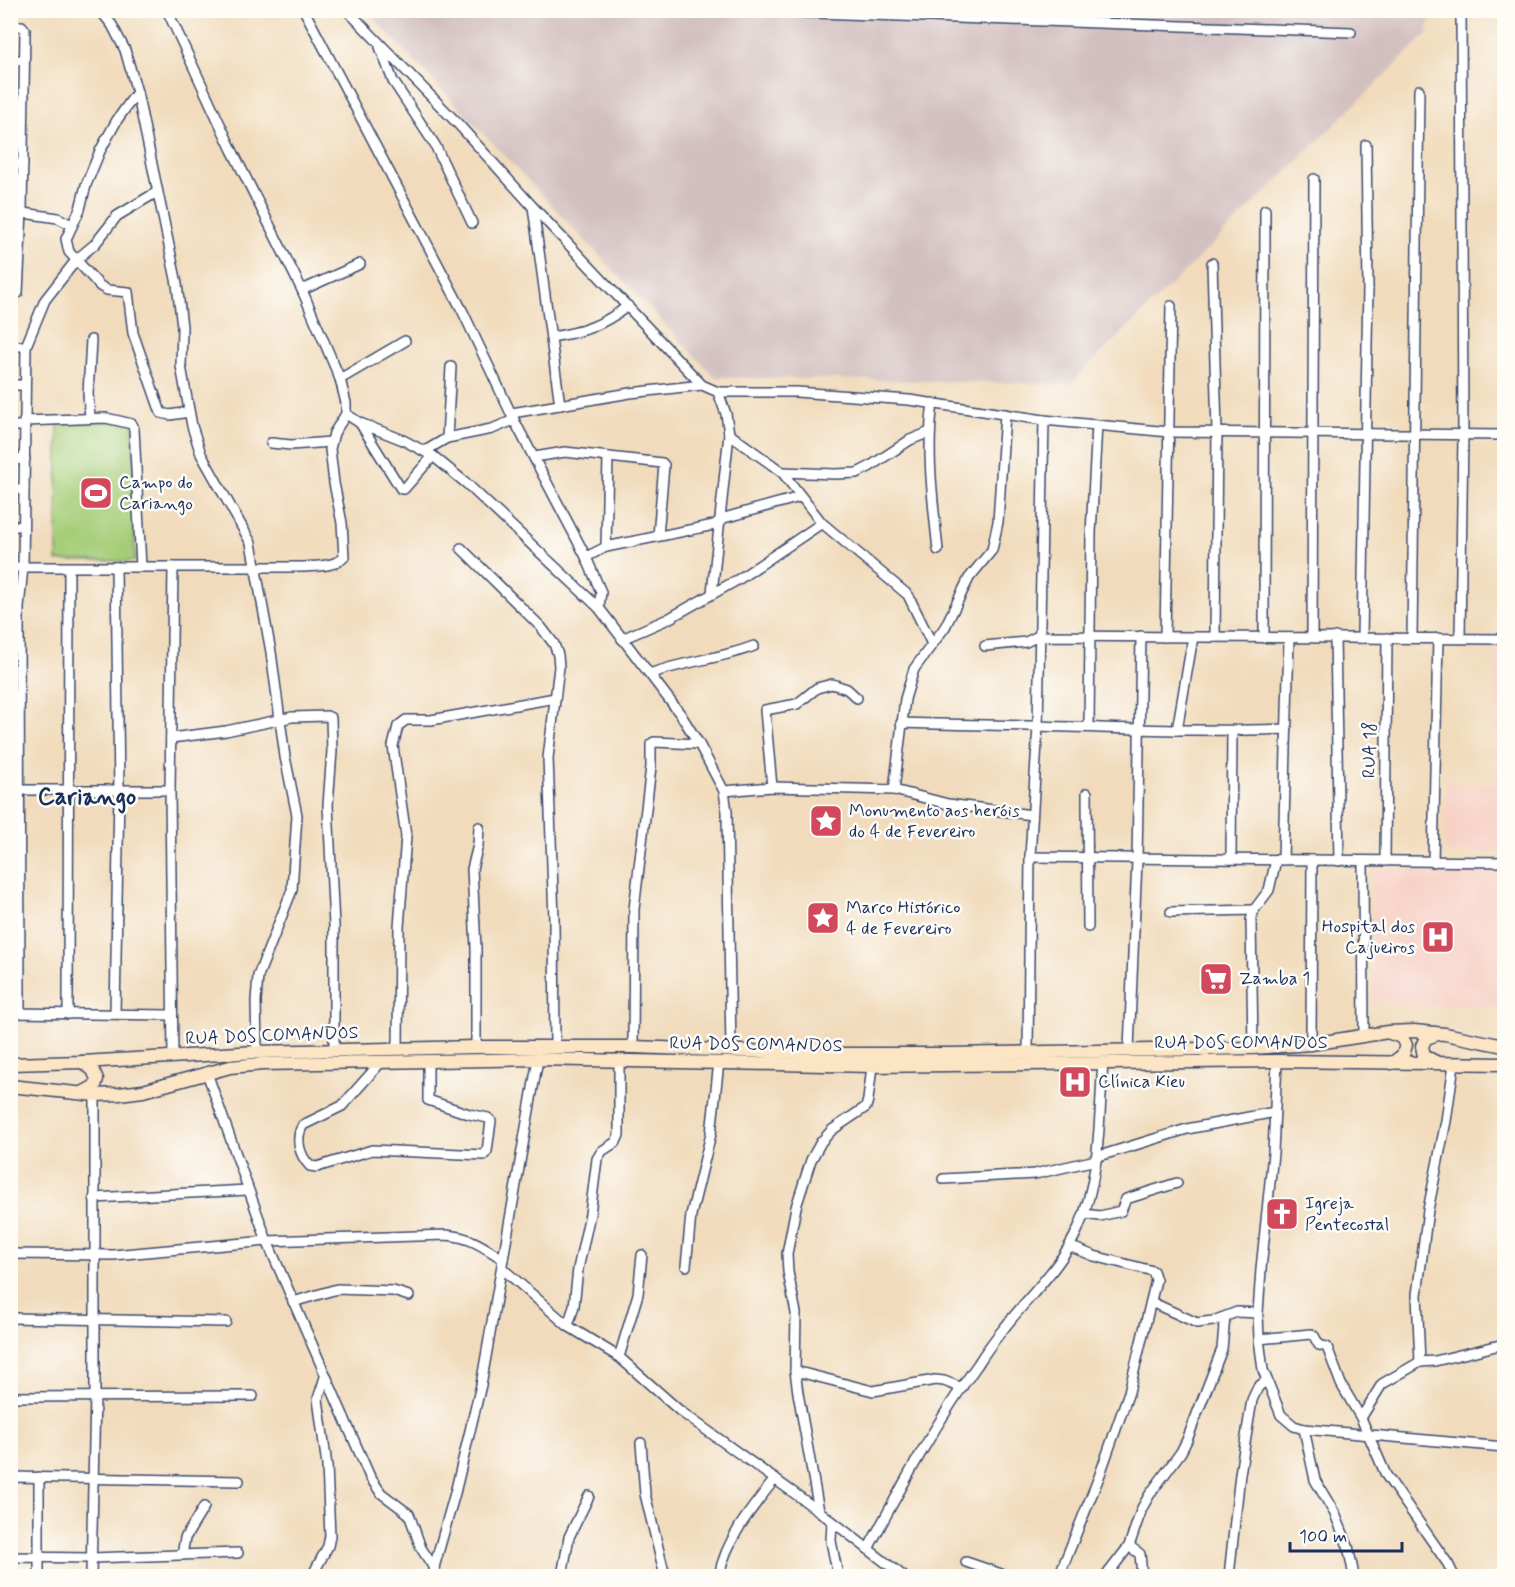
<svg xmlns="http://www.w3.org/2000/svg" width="1515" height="1587" font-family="Mynerve,sans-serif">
<rect width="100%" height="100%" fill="#fdfcf7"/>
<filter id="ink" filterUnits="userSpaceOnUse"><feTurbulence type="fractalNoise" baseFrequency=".0167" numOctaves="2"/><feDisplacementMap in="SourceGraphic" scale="12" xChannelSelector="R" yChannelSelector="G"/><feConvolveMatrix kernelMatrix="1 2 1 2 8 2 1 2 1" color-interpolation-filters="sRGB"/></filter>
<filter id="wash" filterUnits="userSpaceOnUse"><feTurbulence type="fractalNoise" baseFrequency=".008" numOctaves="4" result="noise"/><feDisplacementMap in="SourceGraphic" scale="24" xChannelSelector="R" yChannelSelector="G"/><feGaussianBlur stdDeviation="1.35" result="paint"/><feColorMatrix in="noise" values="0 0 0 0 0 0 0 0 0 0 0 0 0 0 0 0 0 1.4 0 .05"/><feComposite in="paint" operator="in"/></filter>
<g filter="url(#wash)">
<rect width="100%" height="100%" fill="#f1dbbc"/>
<g fill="#f7d1c6">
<polygon points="1496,646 1504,646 1504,853 1445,853 1446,783 1495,784"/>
<polygon points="1372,868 1504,870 1504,1007 1372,1004"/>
</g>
<polygon fill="#d2bfbf" points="367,11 1432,11 1427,34 1070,384 715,377"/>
<polygon fill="#a5cd78" stroke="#607e6b" stroke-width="1.5" points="133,420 135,561 57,561 58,424"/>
</g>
<g filter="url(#ink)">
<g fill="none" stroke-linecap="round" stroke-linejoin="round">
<defs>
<g id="street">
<polyline points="100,10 112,25 125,50 137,92 177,284 182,327 181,366 192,426 201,454 251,543 271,652 285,757 297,815 292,890 258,976 256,1001 257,1052"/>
<polyline points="304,10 463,312 514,420 586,557 601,592 599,608"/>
<polyline points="347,10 459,125 533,207 702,385 718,392 796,392 909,400 1044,420 1169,432 1504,435"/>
<polyline points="734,10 1351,32"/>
<polyline points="10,26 22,26 25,30 22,211 18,293 10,297"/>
<polyline points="380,47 393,81 435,145 472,223"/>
<polyline points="10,60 24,60"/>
<polyline points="137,92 117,120 100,151 86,185 80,209 66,239 69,252 100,286 107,290 128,292 133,333 161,413 170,415 189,412"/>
<polyline points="10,119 23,119"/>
<polyline points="10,164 23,164"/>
<polyline points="533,207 560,405"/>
<polyline points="10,211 58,218 72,225"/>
<polyline points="1212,263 1217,431 1215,637"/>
<polyline points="302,290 360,264"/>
<path d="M 551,337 C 584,332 601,326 628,306"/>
<polyline points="10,346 26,346"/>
<polyline points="340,379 405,341"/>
<polyline points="10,385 24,385"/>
<path d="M 933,403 C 926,452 933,502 938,550"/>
<polyline points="512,413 630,393 702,385"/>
<polyline points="346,414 360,423 403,440 433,456 466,483 599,608 681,715 699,744 724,791 727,812 731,1050"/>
<polyline points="90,417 88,394 91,340"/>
<polyline points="24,421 106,418 132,424 134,429 141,567"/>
<polyline points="360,423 401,489 404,489 433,456"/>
<polyline points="10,426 24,426"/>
<polyline points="729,434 782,472 822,523 908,595 932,644"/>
<polyline points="447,438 451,367"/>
<polyline points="271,443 291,445 331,442"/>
<polyline points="425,451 447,438 492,429 514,420"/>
<polyline points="535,457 565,452 662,463 664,465 658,536"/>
<polyline points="10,460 25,459"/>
<polyline points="782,472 835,474 857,473 869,467 910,440 930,432"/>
<polyline points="10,489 24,489"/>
<polyline points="10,526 23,526"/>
<polyline points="606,547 608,457"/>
<polyline points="461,548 541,627 554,644 558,655 559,667 548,758 554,919 555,1047"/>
<polyline points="586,557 606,547 714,525 724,518 800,497"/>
<path d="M 10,567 L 304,567 C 316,566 335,567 344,557 L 342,523 L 334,483 L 330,449 L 334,433 L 346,414 L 346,403 L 340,379 L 302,290 L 231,148 L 167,10"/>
<polyline points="173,567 170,790 173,1058"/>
<polyline points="712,593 729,434 726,414 718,392"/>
<polyline points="1165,637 1171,306"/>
<polyline points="1312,637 1314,179"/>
<polyline points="1335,637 1339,861"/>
<polyline points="1264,638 1265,210"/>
<polyline points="1362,638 1368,287 1366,145"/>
<polyline points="1412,638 1419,90"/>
<polyline points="1460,638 1463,435 1461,10"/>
<polyline points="622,639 668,619 739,579 822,523"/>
<polyline points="985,646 1026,642 1038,636 1504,639"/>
<path d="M 650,674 C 684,661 720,659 754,646"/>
<path d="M 901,723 C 958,725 1014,725 1070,727 C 1142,729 1214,732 1286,729"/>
<polyline points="1089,727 1091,533 1097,425"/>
<polyline points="1177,730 1193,637"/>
<polyline points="171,738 226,731 292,717 327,716 331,718 332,751 328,805 334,926 334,1051"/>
<polyline points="772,787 765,710 797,704 817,688 832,684 847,689 857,698"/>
<polyline points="10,790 170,790"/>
<polyline points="894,790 905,699 914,669 945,627 969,578 992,550 998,522 1005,414"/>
<polyline points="724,791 772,787 894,790 948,804 1032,815"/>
<polyline points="1087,793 1088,927"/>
<polyline points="1030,857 1504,862"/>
<polyline points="1231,859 1232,731"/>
<polyline points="1283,860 1289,638"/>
<polyline points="1363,861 1364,1036"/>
<polyline points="1385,861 1387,638"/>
<polyline points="1433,862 1438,638"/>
<polyline points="1171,912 1254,910"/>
<polyline points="10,1013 171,1015"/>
<polyline points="20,1013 19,608 23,567 26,346 45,300 77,259 95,244 117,216 157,192"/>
<polyline points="68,1014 69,568"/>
<polyline points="115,1014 119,791 116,567"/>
<polyline points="1311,1044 1312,860"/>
<polyline points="476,1047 476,948 472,869 478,845 479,827"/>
<polyline points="633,1047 634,909 651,767 651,744 654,742 699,744"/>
<polyline points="1253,1048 1251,920 1254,910 1269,890 1276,860"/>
<polyline points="398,1049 399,927 406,836 393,746 398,726 406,720 431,720 555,698"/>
<polyline points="1129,1049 1137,860 1141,636"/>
<polyline points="1028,1053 1030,857 1038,726 1044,420"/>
<path d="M 382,1061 L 342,1106 L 303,1125 C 295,1138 299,1155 310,1166 L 317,1167 L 372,1150 L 484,1155 L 487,1151 L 491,1121 L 488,1118 L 469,1114 L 428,1100 L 428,1060"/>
<polyline points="1277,1061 1273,1153 1261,1269 1258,1313 1259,1339 1263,1370 1281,1415 1294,1426 1304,1429 1504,1447"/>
<polyline points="207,1073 267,1241 370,1477 381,1493 409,1514 421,1548 434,1568 436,1576"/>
<polyline points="1096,1157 1187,1129 1275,1112"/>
<polyline points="943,1179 1035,1174 1096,1160"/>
<polyline points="94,1198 248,1190"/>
<polyline points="1084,1214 1100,1216 1121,1211 1126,1199 1177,1183"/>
<path d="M 10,1254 L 113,1255 L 267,1241 L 446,1235 C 471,1237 482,1246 503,1259"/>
<polyline points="686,1266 691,1215 711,1134 719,1062"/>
<polyline points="503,1269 568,1326 619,1357 680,1411 819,1511 903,1576"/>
<polyline points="293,1302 337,1289 393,1291 409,1296"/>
<polyline points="1151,1302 1197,1323 1213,1321 1237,1312 1258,1313"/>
<polyline points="10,1318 226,1322"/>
<polyline points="568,1326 574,1306 578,1269 590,1214 597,1159 602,1151 616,1142 619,1135 619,1059"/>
<polyline points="1259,1339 1311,1334 1314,1336 1319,1345 1327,1347 1341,1384 1361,1418 1386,1475 1448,1564 1454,1576"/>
<polyline points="619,1357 638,1294 642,1255"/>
<polyline points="1420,1362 1417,1295 1428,1210 1446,1121 1454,1064"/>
<polyline points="795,1371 873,1391 935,1380 944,1381 962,1388"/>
<polyline points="10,1397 253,1396"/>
<polyline points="1361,1418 1382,1384 1420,1362 1435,1361 1504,1344"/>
<polyline points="1304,1429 1315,1480 1335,1514 1348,1546 1354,1576"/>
<polyline points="641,1443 645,1494 665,1576"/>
<polyline points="10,1477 239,1481"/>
<polyline points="39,1477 39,1576"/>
<polyline points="819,1511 798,1393 795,1371 796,1313 788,1272 787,1254 796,1207 811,1160 821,1142 832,1130 866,1107 868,1100 872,1066"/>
<polyline points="832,1522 831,1541 838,1576"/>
<polyline points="1129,1546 1140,1554 1142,1576"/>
<path d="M 868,1549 C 902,1486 936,1422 978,1364 C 986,1351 995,1339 1005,1327 C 1030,1295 1062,1266 1078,1229 C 1101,1177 1099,1116 1103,1062"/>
<polyline points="182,1555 185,1538 204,1507"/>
<polyline points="10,1557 91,1558 238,1553"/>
<polyline points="966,1562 1007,1576"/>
<polyline points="433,1571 455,1493 481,1385 538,1059"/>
<polyline points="91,1576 95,1396 95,1095"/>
<polyline points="312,1576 328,1546 330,1536 327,1466 318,1399 325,1377"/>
<polyline points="562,1576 569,1537 589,1496"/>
<path d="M 719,1576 C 726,1539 752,1508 775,1479"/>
<polyline points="1059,1576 1099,1477 1129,1392 1156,1280 1153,1271 1094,1256 1069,1246"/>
<polyline points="1106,1576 1129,1546 1142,1508 1150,1494 1181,1452 1187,1440 1222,1349 1225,1317"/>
<polyline points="1229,1576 1240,1474 1252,1400 1258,1387 1267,1380"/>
</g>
<g id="secondary">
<polyline points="1390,1033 1401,1037 1406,1045 1403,1055 1392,1063"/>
<polyline points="82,1062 93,1070 97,1079 95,1086 82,1093"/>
<polyline points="1436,1062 1424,1056 1422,1046 1426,1038 1438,1034"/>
<polyline points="10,1064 82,1062 257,1052 476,1047 633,1047 826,1054 951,1054 1253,1048 1311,1044 1388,1032 1414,1031 1445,1034 1504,1046"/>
<polyline points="10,1086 95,1095 119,1094 143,1091 230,1067 262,1064 538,1059 872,1066 1277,1061 1504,1064"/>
</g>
</defs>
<use href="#street" stroke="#3b496c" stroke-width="12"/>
<use href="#secondary" stroke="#3b496c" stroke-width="15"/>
<use href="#street" stroke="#fff" stroke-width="9"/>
<use href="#secondary" stroke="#fce5c4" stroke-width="12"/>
</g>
</g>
<defs>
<symbol id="stadium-square" viewBox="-11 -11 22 22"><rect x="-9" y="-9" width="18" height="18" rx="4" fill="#d1495b" stroke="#fdfcf7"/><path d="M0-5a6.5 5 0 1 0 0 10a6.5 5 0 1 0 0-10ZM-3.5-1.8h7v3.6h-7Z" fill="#fff"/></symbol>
<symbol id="sight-square" viewBox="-11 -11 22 22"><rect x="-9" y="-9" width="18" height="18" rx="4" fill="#d1495b" stroke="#fdfcf7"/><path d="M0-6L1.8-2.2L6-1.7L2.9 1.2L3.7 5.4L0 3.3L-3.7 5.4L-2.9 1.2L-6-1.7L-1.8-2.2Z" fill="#fff"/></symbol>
<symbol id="hospital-square" viewBox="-11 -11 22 22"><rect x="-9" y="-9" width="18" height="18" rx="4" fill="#d1495b" stroke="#fdfcf7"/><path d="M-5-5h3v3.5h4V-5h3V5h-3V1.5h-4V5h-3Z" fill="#fff"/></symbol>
<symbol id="supermarket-square" viewBox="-11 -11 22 22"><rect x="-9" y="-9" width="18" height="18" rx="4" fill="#d1495b" stroke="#fdfcf7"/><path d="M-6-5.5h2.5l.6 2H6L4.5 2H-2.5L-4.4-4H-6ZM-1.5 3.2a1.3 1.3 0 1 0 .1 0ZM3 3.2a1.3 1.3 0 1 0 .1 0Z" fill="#fff"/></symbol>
<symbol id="church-square" viewBox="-11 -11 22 22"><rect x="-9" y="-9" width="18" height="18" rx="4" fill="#d1495b" stroke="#fdfcf7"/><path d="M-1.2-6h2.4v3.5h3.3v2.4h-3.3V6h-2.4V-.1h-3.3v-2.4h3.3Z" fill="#fff"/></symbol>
</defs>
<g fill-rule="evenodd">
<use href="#stadium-square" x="77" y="474" width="38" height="38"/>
<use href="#sight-square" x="807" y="802" width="38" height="38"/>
<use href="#sight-square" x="804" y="899" width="38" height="38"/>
<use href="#hospital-square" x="1419" y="918" width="38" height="38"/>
<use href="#supermarket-square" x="1197" y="960" width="38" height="38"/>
<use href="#hospital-square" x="1056" y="1063" width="38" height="38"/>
<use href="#church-square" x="1263" y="1195" width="38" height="38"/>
</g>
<g text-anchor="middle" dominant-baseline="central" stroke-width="5" stroke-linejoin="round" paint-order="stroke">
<g font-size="18" fill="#1b2f5e" stroke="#fdfcf7" text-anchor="start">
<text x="119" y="483">Campo do<tspan x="119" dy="21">Cariango</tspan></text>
<text x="849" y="811">Monumento aos heróis<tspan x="849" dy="21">do 4 de Fevereiro</tspan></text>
<text x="846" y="908">Marco Histórico<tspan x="846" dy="21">4 de Fevereiro</tspan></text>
<text x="1415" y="927" text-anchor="end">Hospital dos<tspan x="1415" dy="21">Cajueiros</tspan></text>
<text x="1239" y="979">Zamba 1</text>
<text x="1098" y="1082">Clínica Kieu</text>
<text x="1305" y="1204">Igreja<tspan x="1305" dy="21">Pentecostal</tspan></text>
</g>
<g font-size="18" fill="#1b2f5e" stroke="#fdfcf7">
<text transform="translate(1370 750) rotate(-89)">RUA 18</text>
<text transform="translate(272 1036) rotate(-2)">RUA DOS COMANDOS</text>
<text x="1241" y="1043">RUA DOS COMANDOS</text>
<text transform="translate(756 1045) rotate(1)">RUA DOS COMANDOS</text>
</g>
<g font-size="24" font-weight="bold" fill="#1b2f5e" stroke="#fdfcf7">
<text x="87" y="797">Cariango</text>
</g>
</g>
<rect width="1515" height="1587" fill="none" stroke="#fdfcf7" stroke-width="36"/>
<path d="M1290 1542v9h112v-9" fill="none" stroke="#1b2f5e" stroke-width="3"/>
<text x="1299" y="1542" font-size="18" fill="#1b2f5e" stroke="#fdfcf7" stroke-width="4.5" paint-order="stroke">100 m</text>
</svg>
